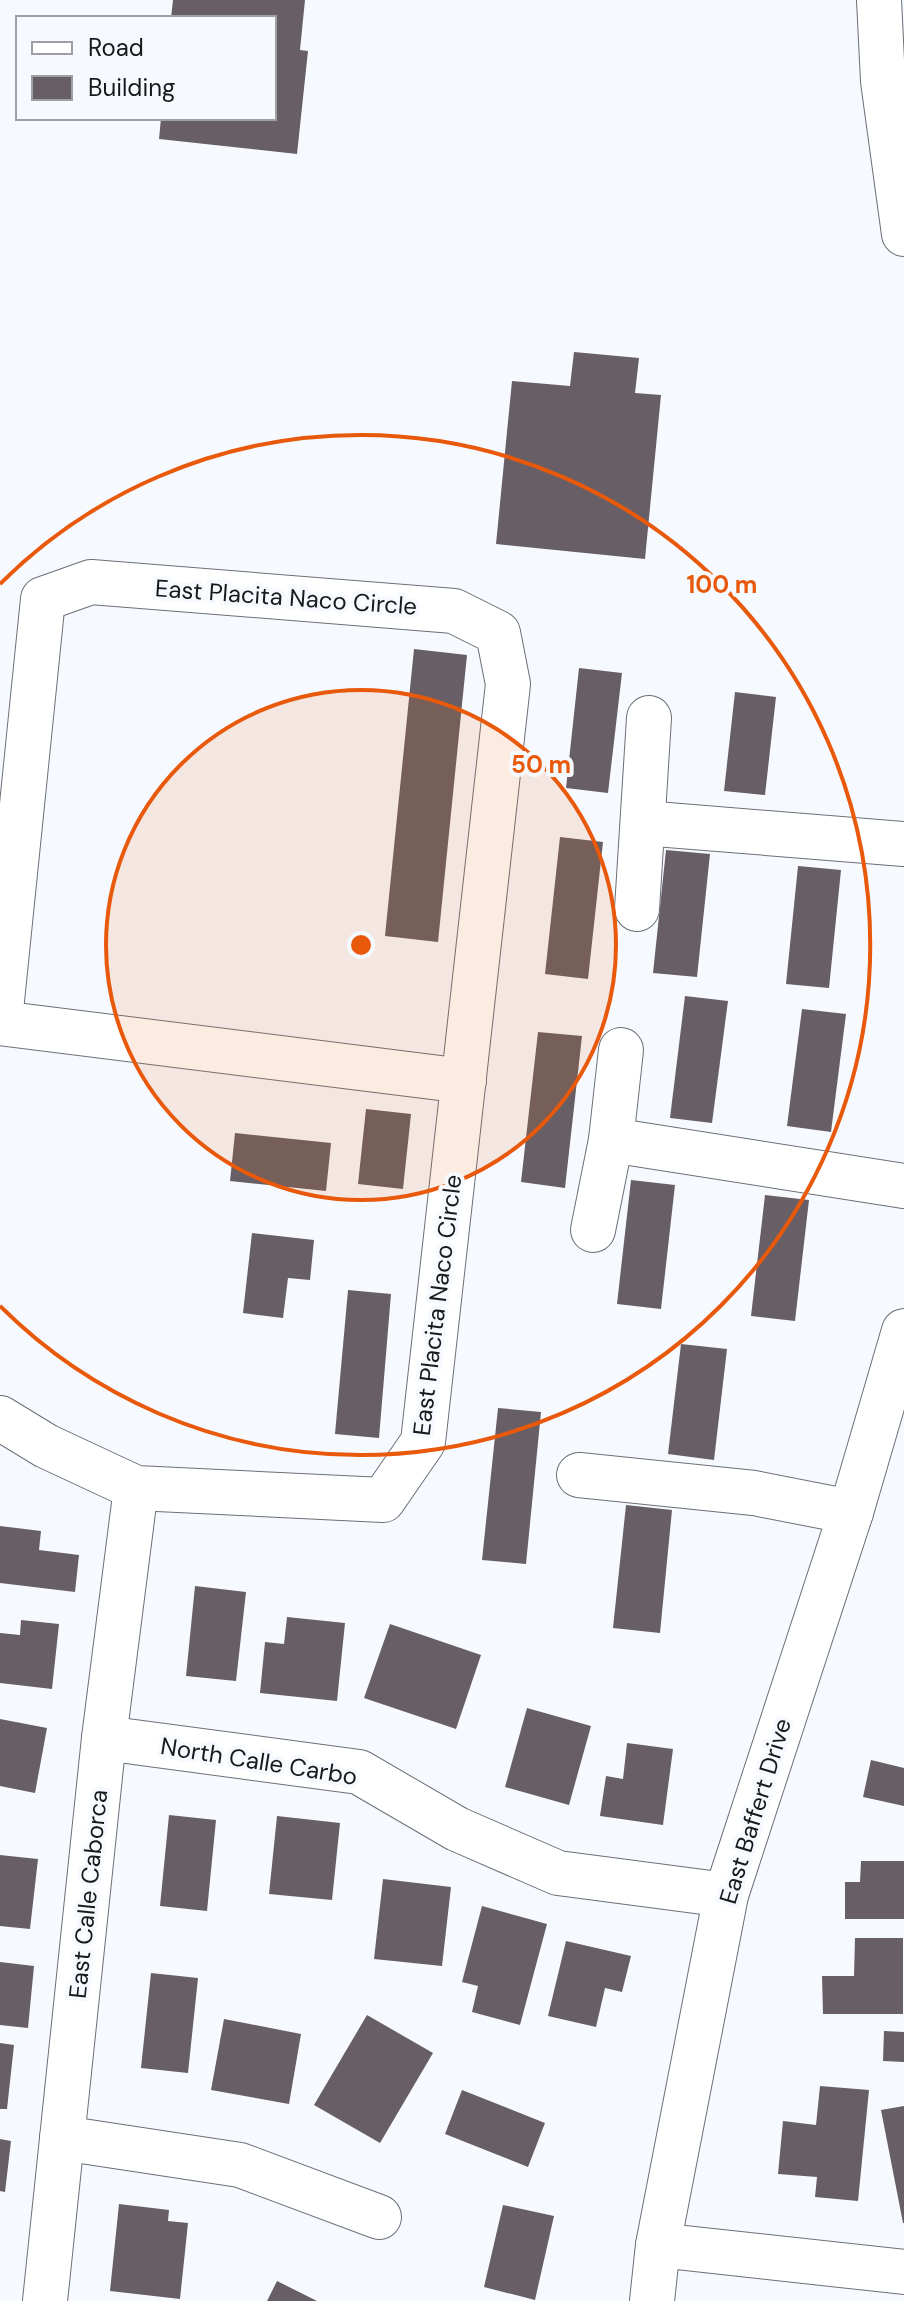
<svg xmlns="http://www.w3.org/2000/svg" width="904" height="2301" font-family="'DM Sans',sans-serif">
<rect width="100%" height="100%" fill="#f6faff"/>
<g fill="#675f65">
<polygon points="173,0 305,0 300,50 308,51 297,154 159,139 161,118 274,118 274,18 171,18"/>
<polygon points="574,352 639,358 635,393 661,395 645,559 496,544 512,381 570,386"/>
<polygon points="414,649 467,655 438,942 385,936"/>
<polygon points="579,668 622,673 608,793 566,788"/>
<polygon points="735,692 776,697 765,795 724,791"/>
<polygon points="560,837 603,842 588,979 545,974"/>
<polygon points="666,850 710,854 697,977 653,973"/>
<polygon points="798,866 841,870 829,988 786,984"/>
<polygon points="685,996 728,1001 712,1123 670,1118"/>
<polygon points="802,1009 846,1014 831,1132 787,1126"/>
<polygon points="538,1032 582,1036 565,1188 521,1182"/>
<polygon points="366,1109 411,1114 403,1189 358,1184"/>
<polygon points="235,1133 331,1143 326,1191 230,1181"/>
<polygon points="631,1180 675,1185 661,1309 617,1304"/>
<polygon points="765,1195 809,1200 795,1321 751,1316"/>
<polygon points="252,1233 314,1240 310,1280 288,1278 283,1318 243,1313"/>
<polygon points="348,1290 391,1294 379,1438 335,1434"/>
<polygon points="681,1344 727,1349 714,1460 668,1454"/>
<polygon points="498,1408 541,1412 526,1564 482,1560"/>
<polygon points="626,1505 672,1510 660,1633 613,1628"/>
<polygon points="0,1526 41,1531 39,1550 79,1555 75,1592 0,1583"/>
<polygon points="195,1586 246,1592 236,1681 186,1676"/>
<polygon points="287,1617 345,1623 337,1701 260,1693 265,1642 284,1644"/>
<polygon points="21,1620 59,1624 52,1689 0,1683 0,1633 20,1635"/>
<polygon points="390,1624 481,1655 456,1729 364,1698"/>
<polygon points="527,1708 591,1726 569,1805 505,1787"/>
<polygon points="0,1719 47,1728 35,1793 0,1786"/>
<polygon points="627,1743 673,1749 663,1825 600,1816 606,1776 623,1779"/>
<polygon points="871,1760 904,1768 904,1806 863,1797"/>
<polygon points="169,1815 216,1820 207,1911 160,1906"/>
<polygon points="277,1816 340,1823 332,1900 269,1894"/>
<polygon points="0,1855 38,1859 30,1929 0,1926"/>
<polygon points="861,1861 904,1861 904,1919 845,1919 845,1882 860,1882"/>
<polygon points="383,1879 451,1887 442,1966 374,1959"/>
<polygon points="482,1906 547,1924 520,2025 472,2012 478,1986 462,1982"/>
<polygon points="855,1938 903,1938 903,2014 823,2014 822,1976 854,1976"/>
<polygon points="566,1941 631,1956 622,1992 605,1988 596,2027 548,2016"/>
<polygon points="0,1962 34,1966 28,2028 0,2025"/>
<polygon points="151,1973 198,1978 188,2073 141,2068"/>
<polygon points="367,2015 433,2053 380,2143 314,2105"/>
<polygon points="224,2019 301,2034 289,2104 211,2090"/>
<polygon points="884,2031 904,2032 904,2062 883,2061"/>
<polygon points="0,2043 14,2045 7,2109 0,2109"/>
<polygon points="820,2086 869,2090 858,2201 815,2197 817,2177 778,2174 783,2121 816,2125"/>
<polygon points="462,2090 545,2123 528,2167 445,2134"/>
<polygon points="904,2106 904,2223 903,2223 881,2110"/>
<polygon points="0,2139 11,2141 5,2192 0,2191"/>
<polygon points="119,2204 169,2210 168,2221 188,2223 180,2299 110,2291"/>
<polygon points="503,2205 554,2216 535,2300 484,2287"/>
<polygon points="277,2281 317,2301 267,2301"/>
</g>
<g fill="none" stroke-linecap="round" stroke-linejoin="round">
<defs>
<g id="minor">
<polyline points="879,0 883,81 904,234"/>
<polyline points="643,823 904,844"/>
<polyline points="637,909 649,718"/>
<polyline points="0,1020 43,599 91,582 454,611 498,633 508,684 423,1442 383,1500 136,1488 46,1446 0,1418"/>
<polyline points="0,1023 464,1081"/>
<polyline points="611,1140 904,1186"/>
<polyline points="593,1230 611,1140 621,1050"/>
<polyline points="579,1475 754,1493 851,1512"/>
<polyline points="104,1738 359,1772 457,1829 558,1873 726,1895"/>
<polyline points="62,2138 240,2165 379,2217"/>
<polyline points="658,2245 904,2272"/>
<polyline points="45,2301 104,1738 136,1488"/>
<polyline points="652,2301 658,2245 726,1895 851,1512 904,1331"/>
</g>
</defs>
<use href="#minor" stroke="#6a7077" stroke-width="46"/>
<use href="#minor" stroke="#fff" stroke-width="44"/>
</g>
<circle cx="361" cy="945" r="255" fill="#e8590c" fill-opacity=".12"/>
<g fill="none" stroke="#e8590c" stroke-width="4">
<circle cx="361" cy="945" r="255"/>
<path d="M0 584A510 510 0 1 1 0 1306"/>
</g>
<g text-anchor="middle" dominant-baseline="central" stroke-width="8" stroke-linejoin="round" paint-order="stroke">
<g font-size="24" fill="#17191c" stroke="#f6faff">
<text transform="translate(286 597) rotate(4)">East Placita Naco Circle</text>
<text transform="translate(437 1305) rotate(-83)">East Placita Naco Circle</text>
<text transform="translate(259 1761) rotate(9)">North Calle Carbo</text>
<text transform="translate(755 1811) rotate(-73)">East Baffert Drive</text>
<text transform="translate(88 1894) rotate(-84)">East Calle Caborca</text>
</g>
</g>
<circle cx="361" cy="945" r="12" fill="#e8590c" stroke="#f6faff" stroke-width="4"/>
<g font-size="24" text-anchor="middle" font-weight="bold" fill="#e8590c" stroke="#f6faff" stroke-width="8" stroke-linejoin="round" paint-order="stroke">
<text x="722" y="593">100 m</text>
<text x="541" y="773">50 m</text>
</g>
<rect x="16" y="16" width="260" height="104" fill="#f6faff" stroke="#9da0a4" stroke-width="2"/>
<rect x="32" y="42" width="40" height="12" fill="#ffffff" stroke="#9da0a4" stroke-width="2"/>
<text x="88" y="56" font-size="24" fill="#17191c">Road</text>
<rect x="32" y="76" width="40" height="24" fill="#675f65" stroke="#9da0a4" stroke-width="2"/>
<text x="88" y="96" font-size="24" fill="#17191c">Building</text>
</svg>
